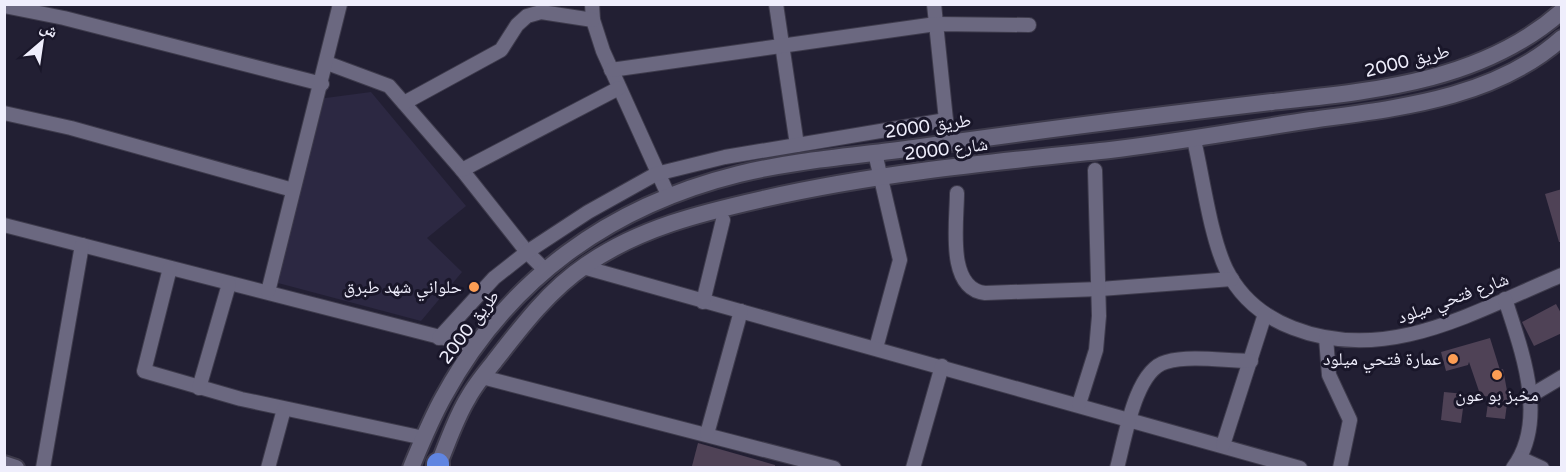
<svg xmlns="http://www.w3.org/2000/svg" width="1566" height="472" font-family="'Varela Round','Noto Naskh Arabic',sans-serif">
<rect width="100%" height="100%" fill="#221f33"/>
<polygon fill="#2c2842" points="371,92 466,206 427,238 462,272 421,321 278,283 318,99"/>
<g fill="#4f4256">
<polygon points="1562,189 1562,242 1559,242 1545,194"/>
<polygon points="1556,304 1562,315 1562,333 1534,346 1522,322"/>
<polygon points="1490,338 1500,370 1503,369 1508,396 1505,419 1486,417 1489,396 1481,397 1469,362 1468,365 1446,371 1441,352"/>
<polygon points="1444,392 1465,394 1461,423 1441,420"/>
<polygon points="698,443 775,465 775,468 692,466"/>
</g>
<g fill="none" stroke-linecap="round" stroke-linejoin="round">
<defs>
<g id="minor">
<polyline points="592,4 593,20 603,51 669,197"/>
<polyline points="776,4 797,145"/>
<polyline points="934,4 946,120 952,142"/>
<polyline points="4,6 64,18 322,84"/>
<polyline points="327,63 389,86 462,170 527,252 545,270"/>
<polyline points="611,70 936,24 1029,25"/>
<polyline points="404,103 501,50 517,25 527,16 541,12 593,20"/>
<polyline points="4,113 71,128 293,190"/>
<path d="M 1194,140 C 1203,178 1210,235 1226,269 C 1240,297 1264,317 1293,328 C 1387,365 1475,311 1562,275"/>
<polyline points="875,153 900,260 876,348"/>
<polyline points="462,170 619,88"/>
<path d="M 957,193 C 957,222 946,289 985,293 L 1100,289 L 1232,279"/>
<polyline points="4,225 475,346"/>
<polyline points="583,267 1300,468"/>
<polyline points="170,268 144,371 241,399 424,438"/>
<polyline points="268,292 340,4"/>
<path d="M 1505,299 C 1521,349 1549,420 1513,468"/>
<polyline points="703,302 723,220"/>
<polyline points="439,338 494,278 527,252 588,212 656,174 725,157 946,120"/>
<polyline points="1326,338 1329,375 1350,420 1340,468"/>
<polyline points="482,377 834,468"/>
<polyline points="199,388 229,284"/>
<polyline points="1530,396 1562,377"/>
<polyline points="1079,404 1096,350 1099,316 1095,170"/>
<polyline points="707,434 741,311"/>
<polyline points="1223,445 1265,314"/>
<polyline points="1520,458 1542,468"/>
<polyline points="43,468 82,245"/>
<polyline points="268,468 284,409"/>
<polyline points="913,468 942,366"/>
<path d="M 1117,468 C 1125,439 1135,370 1166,362 C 1192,355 1224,361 1251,361"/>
</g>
<g id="tertiary">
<polyline points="4,464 16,468"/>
<path d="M 411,468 C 421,444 431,419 444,396 C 508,279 610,206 739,174 C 796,160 856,156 914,148 C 1033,131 1153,116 1272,102 C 1373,91 1482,82 1562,11"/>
<path d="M 437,468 C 447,445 455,419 468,398 C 475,385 485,373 494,362 C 521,327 549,290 586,265 C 639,228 701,213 763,199 C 877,173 994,162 1110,150 C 1178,142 1244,130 1311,120 C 1397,108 1494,99 1562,38"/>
</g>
<polyline id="trunk" points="438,468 438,464"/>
</defs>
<use href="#minor" stroke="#3e3b4c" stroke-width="16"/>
<use href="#tertiary" stroke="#3e3b4c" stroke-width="20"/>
<use href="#trunk" stroke="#3e3b4c" stroke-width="26"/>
<use href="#minor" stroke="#6b6880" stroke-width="14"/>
<use href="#tertiary" stroke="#6b6880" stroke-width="16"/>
<use href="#trunk" stroke="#6085e1" stroke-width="22"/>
</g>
<g fill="#fc9d54" stroke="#191629" stroke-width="2">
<circle cx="474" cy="287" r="6"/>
<circle cx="1453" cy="359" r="6"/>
<circle cx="1497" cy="375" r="6"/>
</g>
<g text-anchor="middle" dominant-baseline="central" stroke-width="6" stroke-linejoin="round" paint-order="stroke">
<g font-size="18" fill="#efeefc" stroke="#191629">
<text transform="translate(1407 61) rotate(-14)">طريق 2000</text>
<text transform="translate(928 126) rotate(-8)">طريق 2000</text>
<text transform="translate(946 149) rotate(-7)">شارع 2000</text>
<text transform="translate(1453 298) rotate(-20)">شارع فتحي ميلود</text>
<text transform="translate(469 327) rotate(-53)">طريق 2000</text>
</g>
<g font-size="18" fill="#efeefc" stroke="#191629" text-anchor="end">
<text x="462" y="287">حلواني شهد طبرق</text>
<text x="1441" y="359">عمارة فتحي ميلود</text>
<text x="1497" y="395" text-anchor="middle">مخبز بو عون</text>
</g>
</g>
<rect width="1566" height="472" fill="none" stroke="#efeefc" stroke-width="12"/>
<g transform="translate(42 42) rotate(29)" stroke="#191629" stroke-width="4.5" paint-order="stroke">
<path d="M0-4.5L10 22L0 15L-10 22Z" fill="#efeefc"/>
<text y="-9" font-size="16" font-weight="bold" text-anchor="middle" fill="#efeefc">ش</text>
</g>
</svg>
